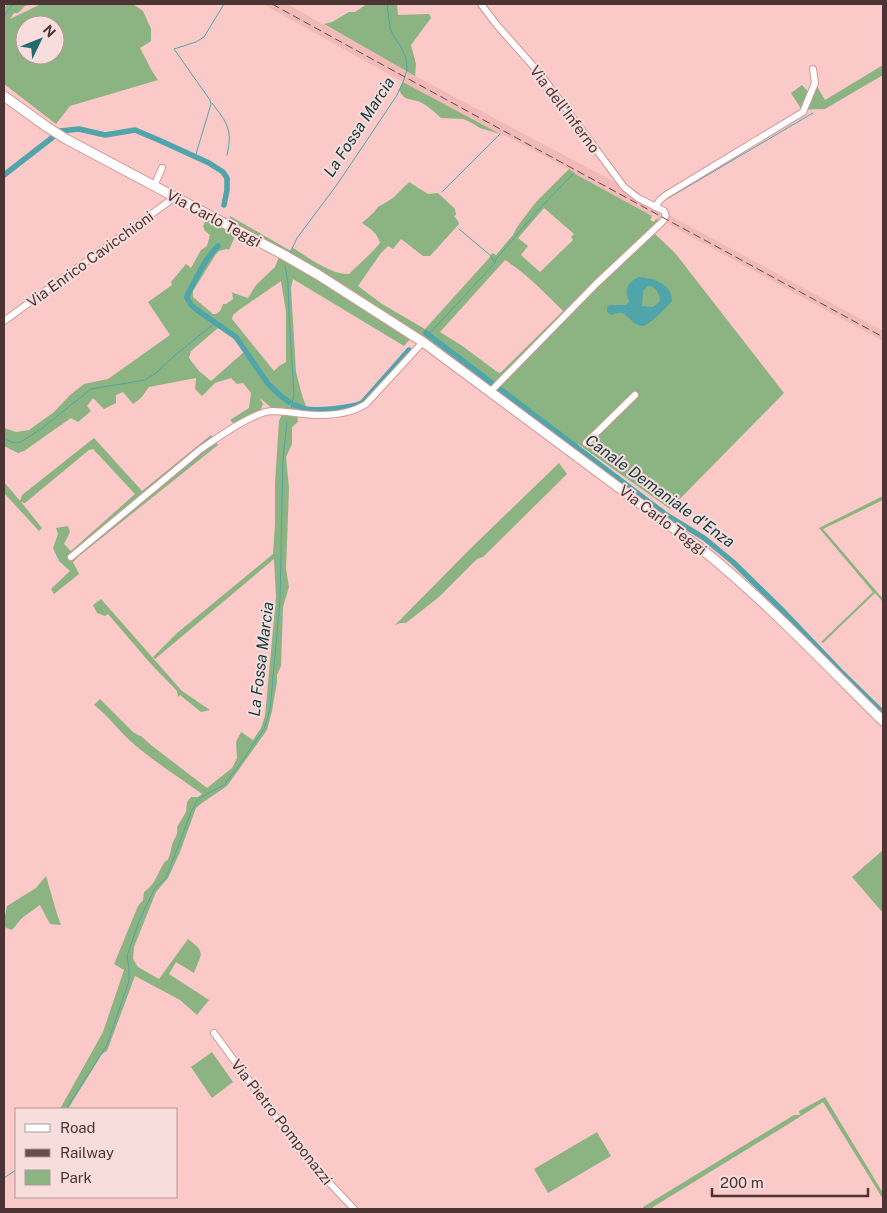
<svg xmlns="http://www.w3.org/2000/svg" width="887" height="1213" font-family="'Public Sans',sans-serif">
<rect width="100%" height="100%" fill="#fbc9c7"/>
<polygon fill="#f1b9b8" points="263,4 287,4 415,76 624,187 665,213 883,331 883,341 686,234 664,221 662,222 656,219 658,216 654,213 652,216 577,175 569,169 506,136 502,135 403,82"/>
<g fill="#8bb482" fill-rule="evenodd">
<path d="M 7,4 L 35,4 L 25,6 L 18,13 L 14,13 L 10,19 L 41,4 L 133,4 L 143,11 L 151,29 L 151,41 L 140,48 L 152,71 L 158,80 L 70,106 L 56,124 L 4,84 L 4,8 ZM 25,25 L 55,25 L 55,55 L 25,55 Z"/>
<polygon points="367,4 397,4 398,15 429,14 431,18 411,45 416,64 415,76 324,24 332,22 349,12 355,12"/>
<path d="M 883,65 L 883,75 L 825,109 C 817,110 810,108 803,112 L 791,93 L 802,85 L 810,94 L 815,83 L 825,100 Z"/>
<path d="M 403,82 L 500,134 L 480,128 L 472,123 L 463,119 L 441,118 C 435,112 428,106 420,102 C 410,98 405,102 399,90 Z"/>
<path d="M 569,169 L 577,175 L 652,216 L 650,220 L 654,222 L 656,219 L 662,222 L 650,234 L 651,237 L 655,234 L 675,253 L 784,393 L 670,509 L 578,444 L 574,448 L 569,446 L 420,334 L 417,338 L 227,225 L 230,216 L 291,251 L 293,248 C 308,257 331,275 349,274 L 373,251 L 380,243 C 377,233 371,229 362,223 L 373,213 L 378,207 L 393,198 L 409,182 L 428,194 L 438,193 L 455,209 L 456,215 L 454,216 L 458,221 L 459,224 L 430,256 L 423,256 L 401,239 L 393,249 L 388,246 L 381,253 L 358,286 L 382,304 L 425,329 L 490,257 L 492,253 L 496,255 L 513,235 L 517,227 L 536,202 ZM 544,208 L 574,234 L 571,237 L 573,240 L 540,272 L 521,255 L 528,246 L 518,238 ZM 505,260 C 526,273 545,293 563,311 L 500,373 L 496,371 L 461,345 L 440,332 Z"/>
<path d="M 207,218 L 236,234 L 229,250 L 227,249 L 219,251 L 216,254 L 193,291 L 193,297 L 213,314 L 216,314 L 220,311 L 223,304 L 226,304 L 233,299 L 232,293 L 231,292 L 248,298 L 256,285 L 275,267 L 279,257 L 344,296 L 410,339 L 404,346 L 293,279 L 291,288 L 296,372 L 302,395 L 307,409 L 295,405 L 296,409 L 298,422 L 292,427 L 292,444 L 286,457 L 289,488 L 286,569 L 289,587 L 283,607 L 281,666 L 277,675 L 277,682 L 272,711 L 267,730 L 227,786 L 202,803 L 196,808 L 180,852 L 168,878 L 156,892 L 134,947 L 133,959 L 138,967 L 159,979 L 188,939 C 206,953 202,952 194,973 L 176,962 L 169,974 L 209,1000 L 197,1015 L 180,1000 L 135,976 L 107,1051 L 102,1054 L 68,1109 L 60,1109 L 103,1032 L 124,970 L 114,964 L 138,906 L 143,900 L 144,892 C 155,885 157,874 164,863 C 167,859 167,862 169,857 C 171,852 171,847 173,842 C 176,836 178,834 177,827 L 186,812 L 187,802 L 191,797 L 198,797 L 202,794 C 180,778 156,763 135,745 C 120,733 109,716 94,705 L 100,699 L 133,732 L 138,735 L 141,736 L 151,745 L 207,788 L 232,768 L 237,758 L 236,742 L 241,732 L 253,740 L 261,728 L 265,716 L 276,597 L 274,559 L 155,659 L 153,657 L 177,633 L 273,554 L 275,524 L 275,483 L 279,421 L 283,412 L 275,411 L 260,398 L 263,404 L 259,414 L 236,426 L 230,420 L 249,408 L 251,393 L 243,383 L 237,384 L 231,378 L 215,383 L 202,396 L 195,389 L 196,378 L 149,387 L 141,398 L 133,404 L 123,392 L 116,395 L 116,403 L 104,409 L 93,398 L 87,406 L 91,411 L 78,422 L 71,418 L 24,451 L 18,453 L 4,446 L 4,428 L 16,432 L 29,430 L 54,412 L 70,395 L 84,384 L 108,379 L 170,335 L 148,302 L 172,285 L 171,282 L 186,264 L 191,268 L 201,250 L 207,246 L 210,235 L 205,231 L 203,226 ZM 281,281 L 286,312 L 286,362 L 279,366 L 274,371 L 232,319 L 233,315 L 239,310 ZM 218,328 L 233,338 L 244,352 L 211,381 L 199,371 L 189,358 L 191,351 Z"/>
<polygon points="211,435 218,445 79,556 73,562 79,574 54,594 51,589 70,571 59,561 53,548 58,534 56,528 68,526 70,532 64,544 71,551 135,494 93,449 89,450 25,503 21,502 42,528 39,531 4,493 4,482 20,501 22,495 94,438 142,491"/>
<polygon points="559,463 567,474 483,557 477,559 439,597 406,623 400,623 395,625 471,548"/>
<polygon points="883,496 883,500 823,529 883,599 883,602 875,593 823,643 821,642 873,592 819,528"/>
<polygon points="101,599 182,691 210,710 201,712 180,695 178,697 177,691 150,663 108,614 105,616 97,613 93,605"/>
<polygon points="883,850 883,913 852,877"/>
<polygon points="46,876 57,914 61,925 50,924 40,905 22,918 12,930 4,927 4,921 7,906 36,888"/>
<polygon points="212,1052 233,1082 212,1098 191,1067"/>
<polygon points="825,1097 883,1193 883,1199 823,1102 782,1128 653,1207 652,1209 644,1209 643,1207 794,1115 800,1115 799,1111"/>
<polygon points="597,1132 611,1156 548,1193 534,1169"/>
</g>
<path fill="#4fa5aa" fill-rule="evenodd" d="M 639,277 C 654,278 672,284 672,301 C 667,307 649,326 642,326 C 633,326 629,315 622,313 C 619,312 614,314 611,315 L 607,312 L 607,307 L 610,305 L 626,305 L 628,303 L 629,301 C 624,290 627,282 639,277 ZM 648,286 C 655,286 658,292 660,298 L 659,302 L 653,307 L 642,306 L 643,291 Z"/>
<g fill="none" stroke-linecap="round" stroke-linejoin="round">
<g stroke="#4fa5aa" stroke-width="1">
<polyline points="4,16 13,4"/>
<path d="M 212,103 C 227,123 233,129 227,155"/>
<polyline points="196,154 211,104 210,100 174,49 196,42 204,37 224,4"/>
<polyline points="442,192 500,134"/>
<polyline points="665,200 813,113"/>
<polyline points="290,253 297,238 336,186 363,146 397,95 403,82 407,70 406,58 402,49 393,35 390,28 387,4"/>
<polyline points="495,263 496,259 540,208 574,173"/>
<polyline points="285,265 288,283 289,315 294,394 291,409"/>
<polyline points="429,334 495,263 490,255 459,229"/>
<polyline points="4,438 11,442 19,443 41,429 91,389 145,380 149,377 155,374 174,356 215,323"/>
<polyline points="66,1109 107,1045 129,981 129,968 127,956 139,921 155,888 166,878 192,810 197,801 203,796 224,785 238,767 264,729 270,710 280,600 283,459 287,422"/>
<polyline points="4,1178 16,1170"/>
</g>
<g stroke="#4fa5aa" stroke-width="5.5">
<polyline points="60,131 79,129 105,135 135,130 161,141 209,163 223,172 227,178 227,190 224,205"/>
<polyline points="4,175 53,137"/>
<path d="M 218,246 C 204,260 196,279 187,296 L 187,298 L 191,305 L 197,310 L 236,337 L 268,384 L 281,396 L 289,402"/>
<polyline points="426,333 665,514 704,538 733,562 780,608 840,671 883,713"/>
<path d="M 294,405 C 298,406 302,408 306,409 C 318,411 351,408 362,403 L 409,350"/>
</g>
<defs>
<g id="minor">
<path d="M 481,4 L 496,24 L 541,75 L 624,187 L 638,198 L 664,211 C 667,215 665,219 662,222 L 596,284 L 490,392"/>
<polyline points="154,186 162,168"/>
<polyline points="655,207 660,200 666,195 803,112 815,83 813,69"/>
<polyline points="4,321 175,197"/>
<polyline points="586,443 635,395"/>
<path d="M 71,557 L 201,449 C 217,438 253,412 272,411 C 282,411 293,413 303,414 C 323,416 349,415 366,404 L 423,342"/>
<polyline points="214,1033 306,1158 354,1209"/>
</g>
<path id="major" d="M 4,96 L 47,127 L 66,139 L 284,255 L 317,274 L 423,342 L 704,551 C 768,603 825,664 883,721"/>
</defs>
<use href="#minor" stroke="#d39796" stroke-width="8"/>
<use href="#major" stroke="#d39796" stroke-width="11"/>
<use href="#minor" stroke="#fff" stroke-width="6"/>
<use href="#major" stroke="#fff" stroke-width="9"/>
<path stroke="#6a4c4c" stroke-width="1" stroke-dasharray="8 4" stroke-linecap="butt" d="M 272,4 C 475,116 679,226 883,337"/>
</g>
<g text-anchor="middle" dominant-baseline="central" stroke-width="4" stroke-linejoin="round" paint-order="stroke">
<g font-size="15" fill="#4d3434" stroke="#f7dddc">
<text transform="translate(565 109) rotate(53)">Via dell'Inferno</text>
<text transform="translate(214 218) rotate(28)">Via Carlo Teggi</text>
<text transform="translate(90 259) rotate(-36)">Via Enrico Cavicchioni</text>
<text transform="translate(663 520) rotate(37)">Via Carlo Teggi</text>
<text transform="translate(282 1122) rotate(52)">Via Pietro Pomponazzi</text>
</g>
<g font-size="16" font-style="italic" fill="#103a3c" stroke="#f7dddc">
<text transform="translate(359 127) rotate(-57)">La Fossa Marcia</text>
<text transform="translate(660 491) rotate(36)">Canale Demaniale d'Enza</text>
<text transform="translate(261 659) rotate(-83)">La Fossa Marcia</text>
</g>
</g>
<rect width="887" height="1213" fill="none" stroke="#4d3434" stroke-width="10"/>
<rect x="15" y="1108" width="162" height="90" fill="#f7dddc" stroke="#b39999"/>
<rect x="25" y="1124" width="25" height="8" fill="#ffffff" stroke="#b39999"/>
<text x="60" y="1133" font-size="15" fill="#4d3434">Road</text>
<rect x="25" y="1149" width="25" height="8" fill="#6a4c4c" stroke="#b39999"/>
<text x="60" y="1158" font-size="15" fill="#4d3434">Railway</text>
<rect x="25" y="1170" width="25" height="15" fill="#8bb482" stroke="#b39999"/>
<text x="60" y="1183" font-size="15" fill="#4d3434">Park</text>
<g transform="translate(40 40) rotate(47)"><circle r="24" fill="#f7dddc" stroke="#b39999"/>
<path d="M0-4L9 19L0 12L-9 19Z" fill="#206c70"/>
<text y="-8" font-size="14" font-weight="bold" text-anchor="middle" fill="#4d3434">N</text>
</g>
<path d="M712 1188v8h156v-8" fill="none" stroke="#4d3434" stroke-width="2.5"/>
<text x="720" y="1188" font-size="15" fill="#4d3434" stroke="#f7dddc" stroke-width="4" paint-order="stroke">200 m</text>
</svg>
